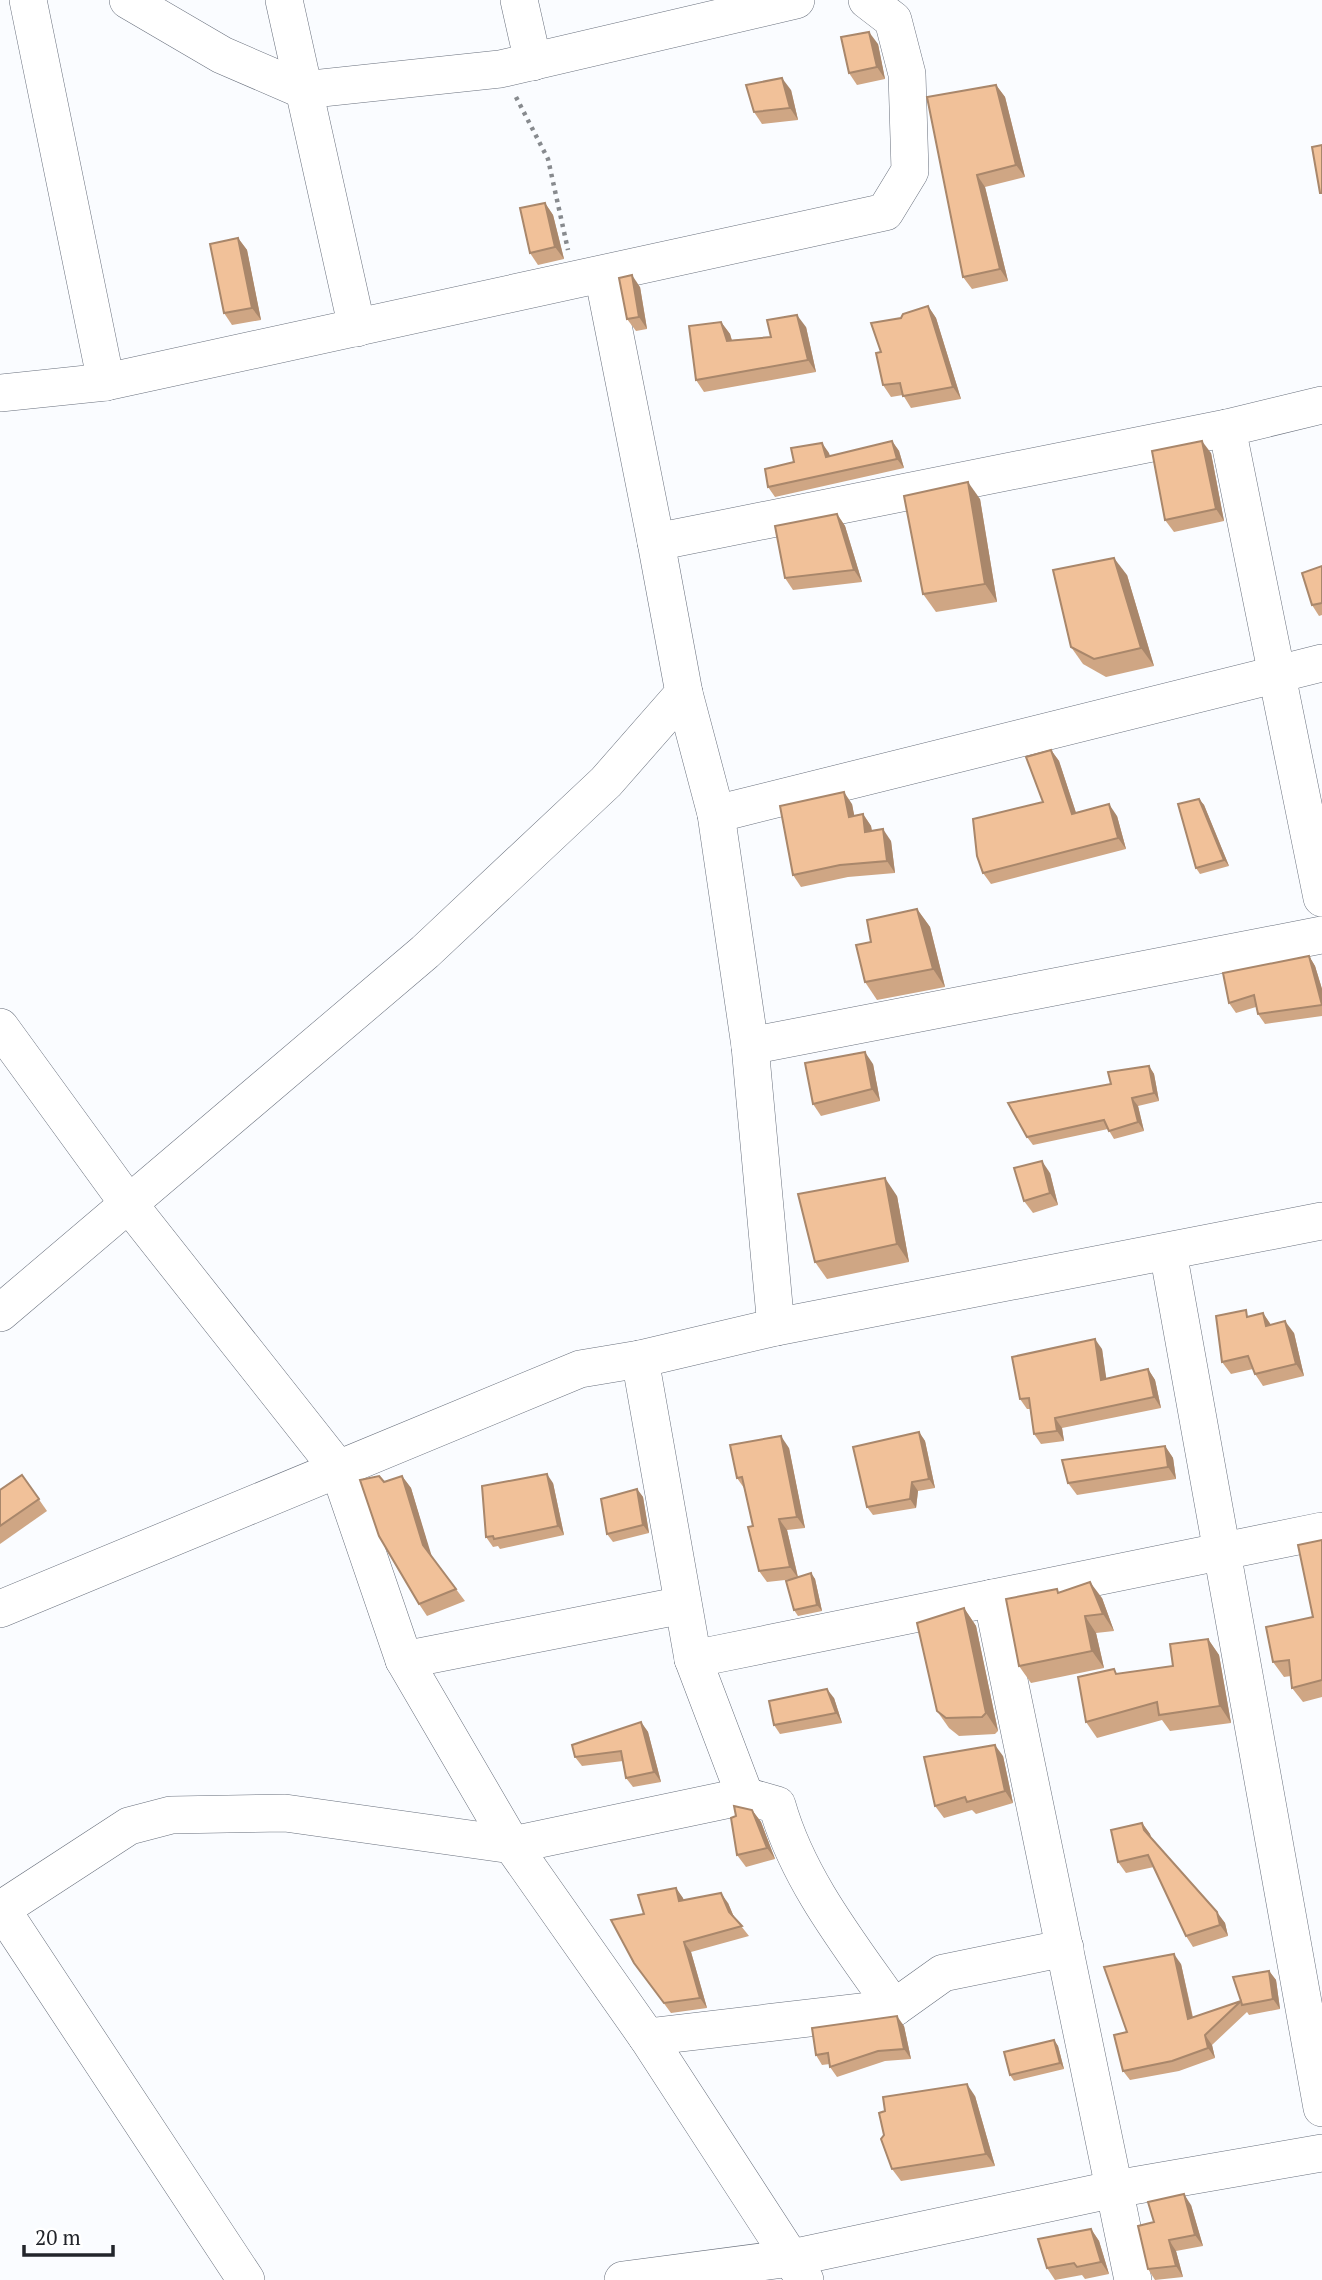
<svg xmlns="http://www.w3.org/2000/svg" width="1322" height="2280" font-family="'PT Serif',serif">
<rect width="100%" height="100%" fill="#fafcff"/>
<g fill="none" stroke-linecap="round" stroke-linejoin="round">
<defs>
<g id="minor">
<polyline points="28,0 106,382"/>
<polyline points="128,0 222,55 303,90 500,69 796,0"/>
<polyline points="284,0 357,328"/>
<polyline points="519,0 533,62"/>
<polyline points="603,275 656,542"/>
<polyline points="0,393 106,382 885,212 910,171 907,74 893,20 867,0"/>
<polyline points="1322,405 1227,428 1322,898"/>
<polyline points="684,693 716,814 750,1046"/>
<polyline points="716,814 1322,663"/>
<polyline points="0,1027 128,1203 339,1470 404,1660 512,1845 647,2037 805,2280"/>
<polyline points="1168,1252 1322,2108"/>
<polyline points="0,1313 425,952 606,782 684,693 656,542 1227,428"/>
<polyline points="776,1327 750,1046 1322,935"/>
<polyline points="640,1359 693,1659 745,1796"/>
<polyline points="992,1598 1133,2280"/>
<polyline points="0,1609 580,1369 640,1359 776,1327 1322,1221"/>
<polyline points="693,1659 1322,1531"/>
<polyline points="404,1660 683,1605"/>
<polyline points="0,1907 246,2280"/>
<path d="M 0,1910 L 129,1826 L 171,1815 L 285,1813 L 512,1845 L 745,1796 L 777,1805 C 798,1880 850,1945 894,2008"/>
<polyline points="647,2037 894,2008 943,1973 1065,1948"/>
<polyline points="623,2280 791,2258 1115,2189 1322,2153"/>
</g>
</defs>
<use href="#minor" stroke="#69707d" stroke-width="38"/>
<polyline stroke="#878a8e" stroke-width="4.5" stroke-dasharray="3.5 5" stroke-linecap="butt" points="516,97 548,159 568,250"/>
<use href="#minor" stroke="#fff" stroke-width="37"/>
</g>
<g fill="#cfa684">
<polygon points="878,44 885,79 857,85 849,73"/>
<polygon points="996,85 1005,97 1025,177 985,187 1008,281 972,289 963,277 927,97"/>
<polygon points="791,90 798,120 762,124 754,112"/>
<polygon points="545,203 553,215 564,259 538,265 530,253"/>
<polygon points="238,238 247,250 261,320 232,325 224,313"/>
<polygon points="640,287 647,329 636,331 627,319"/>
<polygon points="928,306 936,318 961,399 911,408 903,395 891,397 883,385 881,352 901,318"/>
<polygon points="721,322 730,334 732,340 771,337 806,327 816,372 704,392 696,380"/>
<polygon points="892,441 899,451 904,468 775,497 768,487 794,462 822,443 830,456"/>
<polygon points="1211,453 1224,521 1174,532 1165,520"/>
<polygon points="980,499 997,602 936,612 923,594"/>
<polygon points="837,514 845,526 862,582 793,590 785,578"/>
<polygon points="1322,566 1322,615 1319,616 1312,605"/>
<polygon points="1127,575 1154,666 1106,677 1083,664 1071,647"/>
<polygon points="1051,750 1059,761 1076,813 1117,816 1126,849 991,884 983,873 1043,802"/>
<polygon points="1199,799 1204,805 1229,866 1200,874 1196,868"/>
<polygon points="852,804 854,816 863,814 871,826 872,831 891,841 895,873 848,877 801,887 793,875"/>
<polygon points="917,909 930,927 945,987 877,1000 865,982"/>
<polygon points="1309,956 1315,966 1322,989 1322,1016 1265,1024 1258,1014 1256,1007 1236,1013 1229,1003"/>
<polygon points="873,1064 880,1101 821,1116 813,1104"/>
<polygon points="1149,1066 1154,1074 1159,1101 1138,1106 1144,1131 1114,1139 1108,1129 1033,1145 1027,1137 1111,1084"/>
<polygon points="1050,1173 1058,1205 1033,1213 1024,1201"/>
<polygon points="897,1196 909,1262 827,1279 815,1262"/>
<polygon points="1263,1313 1271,1325 1294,1333 1304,1376 1263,1386 1255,1374 1253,1369 1231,1374 1222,1362 1250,1316"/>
<polygon points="1102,1349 1106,1379 1148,1369 1155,1380 1161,1408 1062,1428 1064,1441 1041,1444 1034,1434 1030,1409 1027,1409 1020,1399"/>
<polygon points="919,1432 925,1441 935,1488 918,1491 916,1508 873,1515 867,1507"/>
<polygon points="1165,1446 1173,1458 1176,1479 1077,1495 1068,1483"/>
<polygon points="789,1448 805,1528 787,1530 798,1577 811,1573 815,1579 822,1611 798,1616 794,1610 794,1579 767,1582 759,1571 753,1526 744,1488 737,1478"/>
<polygon points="22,1475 47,1511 0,1544 0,1490"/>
<polygon points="402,1476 411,1488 431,1556 465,1601 427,1616 419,1604 384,1482"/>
<polygon points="553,1483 564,1535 500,1549 498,1546 493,1547 486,1537"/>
<polygon points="637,1489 643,1497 649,1533 613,1542 607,1534"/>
<polygon points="1322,1540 1322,1697 1303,1702 1292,1688 1291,1676 1284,1677 1273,1662 1313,1617"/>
<polygon points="1102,1598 1114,1631 1096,1633 1104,1668 1031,1683 1019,1666"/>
<polygon points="964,1608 976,1626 998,1731 995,1734 959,1736 949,1728 937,1711"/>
<polygon points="1208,1639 1219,1655 1231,1723 1170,1731 1162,1720 1097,1738 1086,1722 1117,1674 1173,1666"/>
<polygon points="834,1698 842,1723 780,1734 774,1725"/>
<polygon points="641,1722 648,1732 661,1782 633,1787 626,1778 623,1761 582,1766 575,1757"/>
<polygon points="1003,1756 1013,1803 976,1814 972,1810 944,1818 935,1806"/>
<polygon points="752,1810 761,1822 775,1859 746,1867 737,1855 736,1816"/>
<polygon points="1142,1823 1150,1834 1151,1838 1225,1923 1228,1936 1193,1947 1186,1936 1154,1867 1126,1873 1118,1862"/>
<polygon points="676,1888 684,1900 728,1903 734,1917 749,1936 691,1952 707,2008 671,2013 634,1963 644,1914"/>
<polygon points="1181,1964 1193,2017 1241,2001 1269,1971 1276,1980 1280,2009 1249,2015 1247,2012 1212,2045 1215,2058 1179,2071 1130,2080 1123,2071 1127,2032"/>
<polygon points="904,2026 911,2059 885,2061 837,2077 830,2067 830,2064 822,2065 816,2055"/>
<polygon points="1054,2040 1058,2046 1064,2069 1014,2081 1010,2075"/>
<polygon points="975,2096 995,2166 901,2181 892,2169"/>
<polygon points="1191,2205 1203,2246 1176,2251 1183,2277 1155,2280 1148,2269 1154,2222"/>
<polygon points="1091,2229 1099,2241 1109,2274 1085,2279 1082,2275 1055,2280 1047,2268"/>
</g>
<g fill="#a9876b">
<polygon points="869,32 878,44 885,79 877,67"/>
<polygon points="782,78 791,90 798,120 790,108"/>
<polygon points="996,85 1005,97 1025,177 1016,165"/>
<polygon points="977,175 985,187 1008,281 1000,269"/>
<polygon points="545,203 553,215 564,259 555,247"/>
<polygon points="238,238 247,250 261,320 252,308"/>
<polygon points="632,275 640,287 647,329 639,317"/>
<polygon points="928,306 936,318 961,399 953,387"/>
<polygon points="797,315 806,327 816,372 808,360"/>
<polygon points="721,322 730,334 735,353 727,341"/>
<polygon points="892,441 899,451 904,468 897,459"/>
<polygon points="1202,441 1211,453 1224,521 1216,509"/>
<polygon points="822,443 829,453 833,466 826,457"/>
<polygon points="968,482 980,499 997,602 985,584"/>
<polygon points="837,514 845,526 862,582 854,570"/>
<polygon points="1114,558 1127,575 1154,666 1141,648"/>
<polygon points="1051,750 1059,761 1080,825 1072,814"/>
<polygon points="844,792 852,804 857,829 849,817"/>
<polygon points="1199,799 1204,805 1229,866 1224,860"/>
<polygon points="1109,804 1117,816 1126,849 1118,838"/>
<polygon points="863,814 871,826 874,844 865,832"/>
<polygon points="883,829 891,841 895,873 887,861"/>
<polygon points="917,909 930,927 945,987 933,969"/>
<polygon points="1309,956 1315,966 1322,989 1322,1005"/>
<polygon points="865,1052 873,1064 880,1101 872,1089"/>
<polygon points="1149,1066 1154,1074 1159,1101 1154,1093"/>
<polygon points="1132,1098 1138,1106 1144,1131 1138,1122"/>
<polygon points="1042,1161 1050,1173 1058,1205 1050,1193"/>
<polygon points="885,1178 897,1196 909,1262 897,1244"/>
<polygon points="1263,1313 1271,1325 1266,1326"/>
<polygon points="1285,1321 1294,1333 1304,1376 1296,1364"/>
<polygon points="1095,1339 1102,1349 1108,1390 1101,1380"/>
<polygon points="1148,1369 1155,1380 1161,1408 1154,1397"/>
<polygon points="1055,1418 1062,1428 1064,1441 1057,1431"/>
<polygon points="919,1432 925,1441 935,1488 929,1479"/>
<polygon points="781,1436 789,1448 805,1528 797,1517"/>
<polygon points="1165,1446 1173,1458 1176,1479 1168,1467"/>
<polygon points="547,1474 553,1483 564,1535 558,1526"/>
<polygon points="402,1476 411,1488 432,1557 423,1545"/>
<polygon points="912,1482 918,1491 916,1508 910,1499"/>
<polygon points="637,1489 643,1497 649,1533 643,1525"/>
<polygon points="779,1519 787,1530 798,1578 790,1567"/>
<polygon points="811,1573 815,1579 822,1611 817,1605"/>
<polygon points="1090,1582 1102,1598 1114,1631 1103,1614"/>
<polygon points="964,1608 976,1626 998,1731 986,1713"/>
<polygon points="1085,1616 1096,1633 1104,1668 1092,1651"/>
<polygon points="1208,1639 1219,1655 1231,1723 1220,1706"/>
<polygon points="827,1689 834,1698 842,1723 836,1713"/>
<polygon points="641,1722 648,1732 661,1782 654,1772"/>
<polygon points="995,1745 1003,1756 1013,1803 1005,1791"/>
<polygon points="752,1810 761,1822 775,1859 767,1848"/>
<polygon points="1142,1823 1150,1834 1152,1841 1144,1830"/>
<polygon points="676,1888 683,1898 687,1911 679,1901"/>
<polygon points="721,1893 728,1903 736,1922 729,1912"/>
<polygon points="1217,1912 1225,1923 1228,1936 1220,1925"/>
<polygon points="684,1942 691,1952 707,2008 700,1998"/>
<polygon points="1174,1954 1181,1964 1195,2029 1188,2019"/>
<polygon points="1269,1971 1276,1980 1280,2009 1273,1999"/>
<polygon points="897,2016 904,2026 911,2059 904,2049"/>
<polygon points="1205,2035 1212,2045 1215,2058 1208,2048"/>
<polygon points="1054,2040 1058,2046 1064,2069 1060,2063"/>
<polygon points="967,2084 975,2096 995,2166 986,2154"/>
<polygon points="1184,2194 1191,2205 1203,2246 1195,2235"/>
<polygon points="1091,2229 1099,2241 1109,2274 1101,2262"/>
<polygon points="1169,2240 1176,2251 1183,2277 1176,2266"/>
</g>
<g fill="#f1c199" stroke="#a9876b" stroke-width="2">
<polygon points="869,32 877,67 849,73 841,37"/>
<polygon points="782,78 790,108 754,112 746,85"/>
<polygon points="996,85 1016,165 977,175 1000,269 963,277 927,97"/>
<polygon points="1322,145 1322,193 1320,193 1312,147"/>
<polygon points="545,203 555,247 530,253 520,208"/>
<polygon points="238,238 252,308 224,313 210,244"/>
<polygon points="632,275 639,317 627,319 619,278"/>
<polygon points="928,306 953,387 903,396 900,383 883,385 876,353 881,352 871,323 901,318 903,314"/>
<polygon points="797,315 808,360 696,380 689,326 721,322 727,341 771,337 767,320"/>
<polygon points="892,441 897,459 768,487 765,469 794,462 791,448 822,443 826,457"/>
<polygon points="1202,441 1216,509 1165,520 1152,451"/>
<polygon points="968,482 985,584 923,594 904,496"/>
<polygon points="837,514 854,570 785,578 775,526"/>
<polygon points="1114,558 1141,648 1094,659 1071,647 1053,570"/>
<polygon points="1322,566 1322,603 1312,605 1302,573"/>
<polygon points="1051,750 1072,814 1109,804 1118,838 983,873 977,856 973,819 1043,802 1026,757"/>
<polygon points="844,792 849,817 863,814 865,832 883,829 887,861 840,865 793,875 780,806"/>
<polygon points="1199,799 1224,860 1196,868 1178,804"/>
<polygon points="917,909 933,969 865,982 856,945 871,942 867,920"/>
<polygon points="1309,956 1322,1005 1258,1014 1254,995 1229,1003 1223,973"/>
<polygon points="865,1052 872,1089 813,1104 805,1063"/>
<polygon points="1149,1066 1154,1093 1132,1098 1138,1122 1109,1131 1104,1120 1027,1137 1008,1103 1111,1084 1108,1072"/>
<polygon points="1042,1161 1050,1193 1024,1201 1014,1168"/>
<polygon points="885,1178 897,1244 815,1262 798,1194"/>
<polygon points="1246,1310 1247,1317 1263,1313 1266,1326 1285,1321 1296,1364 1255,1374 1248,1356 1222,1362 1216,1316"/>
<polygon points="1095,1339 1101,1380 1148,1369 1154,1397 1055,1418 1057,1431 1034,1434 1029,1398 1020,1399 1012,1357"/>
<polygon points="919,1432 929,1479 912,1482 910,1499 867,1507 853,1447"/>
<polygon points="781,1436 797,1517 779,1519 790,1567 759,1571 748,1527 753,1526 742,1477 737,1478 730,1445"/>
<polygon points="1165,1446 1168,1467 1068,1483 1062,1460"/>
<polygon points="547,1474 558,1526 494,1539 493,1536 486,1537 482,1486"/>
<polygon points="22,1475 39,1499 0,1526 0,1490"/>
<polygon points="379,1476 384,1482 402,1476 423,1545 456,1589 419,1604 379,1536 360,1480"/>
<polygon points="637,1489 643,1525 607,1534 601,1499"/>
<polygon points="1322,1540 1322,1680 1292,1688 1289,1660 1273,1662 1266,1627 1313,1617 1298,1545"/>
<polygon points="811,1573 817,1605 794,1610 786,1581"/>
<polygon points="1090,1582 1103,1614 1085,1616 1092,1651 1019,1666 1006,1599 1057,1589 1058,1593"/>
<polygon points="964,1608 986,1713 982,1717 946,1718 937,1711 917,1623"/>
<polygon points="1208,1639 1220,1706 1159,1715 1157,1702 1086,1722 1078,1677 1114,1669 1116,1674 1173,1666 1170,1644"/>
<polygon points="827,1689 836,1713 774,1725 769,1701"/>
<polygon points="641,1722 654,1772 626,1778 621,1751 575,1757 572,1745"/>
<polygon points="995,1745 1005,1791 967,1802 965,1797 935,1806 924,1757"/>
<polygon points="734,1806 752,1810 767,1848 737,1855 731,1818 736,1816"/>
<polygon points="1142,1823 1144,1830 1217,1912 1220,1925 1186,1936 1148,1855 1118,1862 1111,1830"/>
<polygon points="676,1888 679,1901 721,1893 729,1912 742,1926 684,1942 700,1998 664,2003 634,1963 611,1920 644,1914 638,1895"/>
<polygon points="1174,1954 1188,2019 1241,2001 1233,1977 1269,1971 1273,1999 1242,2005 1241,2001 1205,2035 1208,2048 1172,2061 1123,2071 1114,2035 1127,2032 1104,1967"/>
<polygon points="897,2016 904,2049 878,2051 830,2067 828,2053 816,2055 812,2028"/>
<polygon points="1054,2040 1060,2063 1010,2075 1004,2052"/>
<polygon points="967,2084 986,2154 892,2169 881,2139 884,2135 879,2113 885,2111 883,2097"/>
<polygon points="1184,2194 1195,2235 1169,2240 1176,2266 1148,2269 1138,2226 1154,2222 1148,2202"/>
<polygon points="1091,2229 1101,2262 1077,2267 1074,2263 1047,2268 1038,2239"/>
</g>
<path d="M24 2245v10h89v-10" fill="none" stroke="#22252b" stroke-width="3.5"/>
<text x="35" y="2245" font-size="21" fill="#22252b" stroke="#ffffff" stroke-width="5" paint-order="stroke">20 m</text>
</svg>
